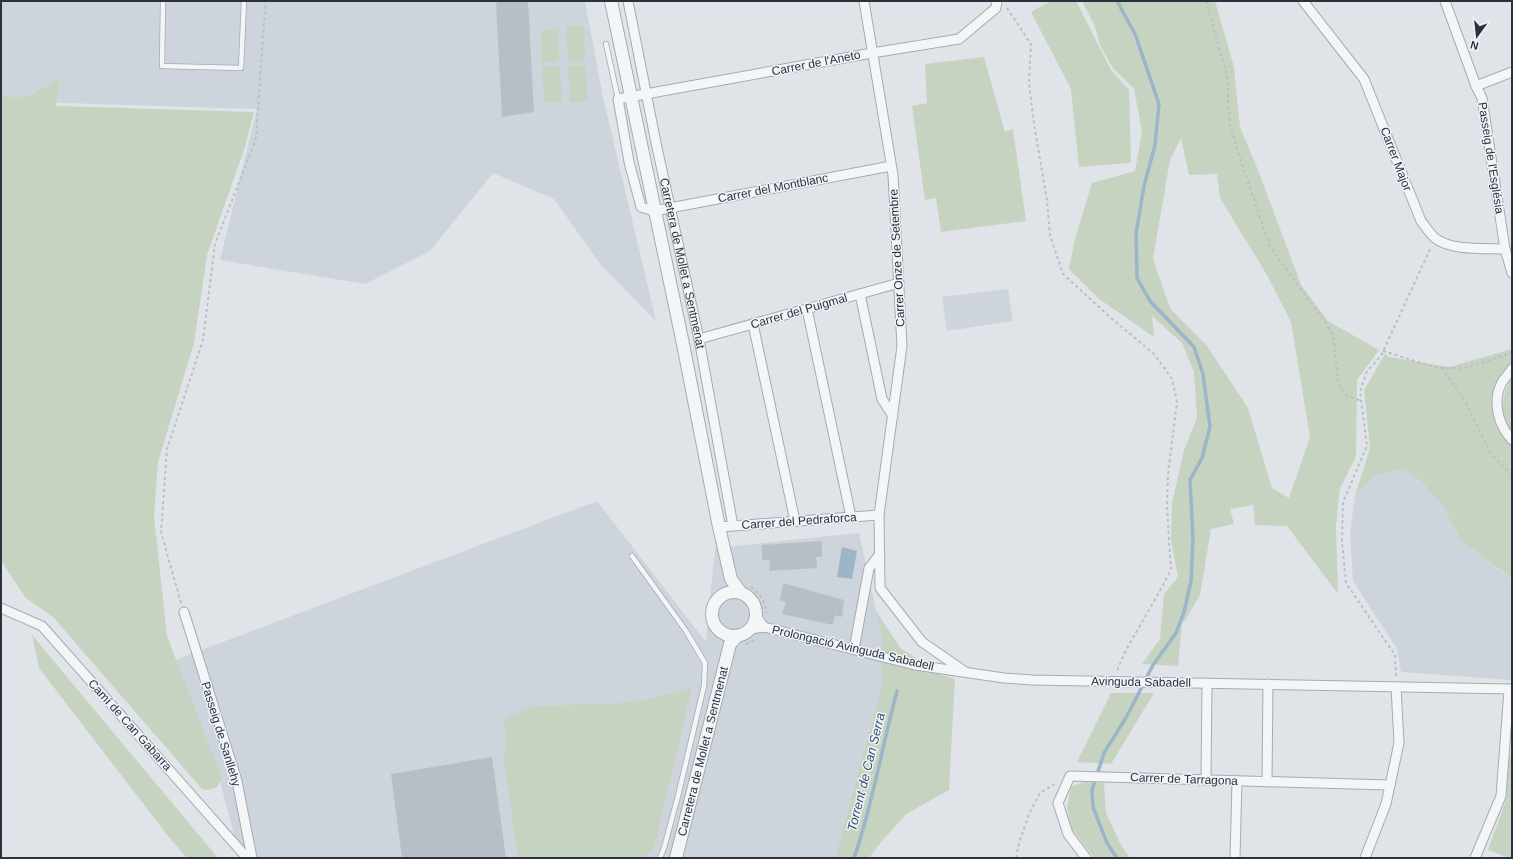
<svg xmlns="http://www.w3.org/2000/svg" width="1513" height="859" font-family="Helvetica,sans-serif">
<rect width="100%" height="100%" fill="#e0e4e9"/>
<g fill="#ced4db">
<polygon points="1,1 585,1 603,97 656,321 601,265 554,199 493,173 430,251 365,284 220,260 257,109 1,101"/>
<polygon points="1008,289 1013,321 947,331 942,297"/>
<polygon points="1401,470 1420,480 1441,504 1463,543 1512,579 1512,680 1401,672 1397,649 1353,581 1350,533 1355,496 1374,476"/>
<polygon points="597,501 706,642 715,548 859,533 882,637 882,685 835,858 240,858 220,781 175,660"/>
</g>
<g fill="#c7d3c1" fill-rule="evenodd">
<polygon points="1051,1 1076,1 1111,70 1129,90 1131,163 1079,167 1071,89 1031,12"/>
<path d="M 1082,1 L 1215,1 L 1234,67 L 1240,127 L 1256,165 L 1301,285 L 1328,321 L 1379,350 L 1357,380 L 1356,456 L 1340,489 L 1336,525 L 1338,594 L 1287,526 L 1255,525 L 1253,505 L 1230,509 L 1234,524 L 1211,529 L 1200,595 L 1186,619 L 1182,624 L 1178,666 L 1142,664 L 1160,639 L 1164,594 L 1178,577 L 1171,540 L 1172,503 L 1184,450 L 1197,418 L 1194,372 L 1182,343 L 1152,316 L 1154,337 L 1099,299 L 1069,269 L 1074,243 L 1092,183 L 1135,171 L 1142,132 L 1134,89 L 1113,68 L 1100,45 L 1095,27 ZM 1181,138 L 1189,175 L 1217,174 L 1220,198 L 1267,275 L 1291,322 L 1310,437 L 1289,498 L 1272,488 L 1248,408 L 1207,346 L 1170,308 L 1153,259 L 1170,160 Z"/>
<polygon points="584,25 585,61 568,61 566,26"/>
<polygon points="558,29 559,61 542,62 541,30"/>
<polygon points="984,57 1005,132 1013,129 1026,221 941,232 936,198 925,200 912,106 927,103 925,64"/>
<polygon points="585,65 588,101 570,102 568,66"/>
<polygon points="560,66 562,102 544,103 542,67"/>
<polygon points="59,79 56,106 254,112 245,147 207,255 194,343 158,462 154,516 167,636 222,778 217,787 208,790 202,789 53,617 26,598 1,561 1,97 28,97"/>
<path d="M 1512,349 C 1512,370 1508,365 1498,381 C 1493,390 1492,414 1495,424 C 1498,432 1506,439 1512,446 L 1512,578 L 1463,543 L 1441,504 L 1420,480 L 1401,470 L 1374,476 L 1355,496 L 1370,448 L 1364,390 L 1385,354 L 1389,357 L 1449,367 Z"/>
<path d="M 1512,378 L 1512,431 C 1499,418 1501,392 1512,378 Z"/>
<polygon points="876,611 901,649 912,655 935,673 955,679 949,790 906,814 881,842 869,858 835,858 882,685 882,637"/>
<polygon points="32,635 218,858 187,858 168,836 39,668"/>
<polygon points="692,687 654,848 645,858 518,858 504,760 506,737 504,719 534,706 622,703 651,699"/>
<polygon points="1111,693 1154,693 1111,764 1077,762"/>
<polygon points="1509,756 1512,756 1512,858 1509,858 1488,850 1506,800"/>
<polygon points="1083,782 1104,783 1106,813 1121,845 1130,858 1094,858 1071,828 1067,807 1071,787"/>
</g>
<polygon fill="#9bb5c9" points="842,547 857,551 852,579 837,577"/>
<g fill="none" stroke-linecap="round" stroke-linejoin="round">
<g stroke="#9bb5c9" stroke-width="3.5">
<path d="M 854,858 C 873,804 882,746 897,691"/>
<polyline points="1117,858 1107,843 1093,807 1092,790 1104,753 1127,716 1153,665 1176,633 1184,612 1191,581 1193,539 1190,480 1202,458 1210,427 1203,374 1194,347 1150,301 1137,278 1136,234 1144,186 1155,145 1159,104 1135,34 1117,1"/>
</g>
</g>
<g fill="#b7bec6">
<polygon points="502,1 528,1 534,112 502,117 496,3"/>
<polygon points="822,541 822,557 816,557 817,568 769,571 770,560 762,560 762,545"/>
<polygon points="783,583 844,600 842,617 835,615 833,625 782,614 786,602 780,600"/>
<polygon points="492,757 506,858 402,858 391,774"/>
</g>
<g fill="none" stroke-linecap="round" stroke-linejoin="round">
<defs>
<g id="service">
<polyline points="163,1 162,66 241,68 244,1"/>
<polyline points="606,44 618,99"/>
<polyline points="632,556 686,631 705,663 704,686 678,796 664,848 660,858"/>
</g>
<g id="minor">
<path id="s1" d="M 628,1 L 656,143 L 699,339 L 733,526"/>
<polyline points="864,1 893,175 902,346 879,515 880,588 922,642 964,671"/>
<path d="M 1303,1 L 1364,79 L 1421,221 C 1425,226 1430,234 1435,238 C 1451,251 1485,248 1505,249"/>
<polyline points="1445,1 1476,86 1482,98 1505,249 1512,273"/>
<polyline points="1476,86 1512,72"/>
<polyline points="891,166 654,211 641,207 629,162 618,99 872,53 959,39 996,8 997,1"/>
<polyline points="860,294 882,399 893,416"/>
<polyline points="807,309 851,517"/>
<polyline points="753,324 795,521"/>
<polyline points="699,339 899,283"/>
<path d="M 1512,369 C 1509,373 1505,378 1502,382 C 1492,401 1498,425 1512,440"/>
<polyline points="719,527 879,515"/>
<polyline points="1,608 42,626 247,858"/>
<polyline points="184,612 237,781 252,858"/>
<polyline points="756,616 764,627"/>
<polyline points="750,629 764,627 915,665 1004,678 1032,680 1512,689"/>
<polyline points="854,649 869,568 880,554"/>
<polyline points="1206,780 1207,683"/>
<polyline points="1267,782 1268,684"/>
<polyline points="1086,858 1068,834 1058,803 1070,776 1390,785"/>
<polyline points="1235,858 1237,781"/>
<polyline points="1365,858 1386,804 1399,743 1396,687"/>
<polyline points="1475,858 1501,796 1509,690"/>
</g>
<g id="tertiary">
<polyline points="611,1 683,344 719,527 731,579 741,593"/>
<circle cx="734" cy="614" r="22"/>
<path id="s2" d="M 676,858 L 730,644 L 737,636"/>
</g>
</defs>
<use href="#service" stroke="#a5abb3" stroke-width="6"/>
<use href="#minor" stroke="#a5abb3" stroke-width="11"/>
<use href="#tertiary" stroke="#a5abb3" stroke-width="14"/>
<g stroke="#babfc4" stroke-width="2" stroke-dasharray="3 3" stroke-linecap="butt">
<polyline points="1206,1 1228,79 1228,102 1230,125 1238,152 1270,247 1323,319 1333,335 1338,383 1346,395 1361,401"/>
<polyline points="1007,8 1031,44 1029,82 1034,124 1047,200 1050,235 1063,274 1111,318 1154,354 1172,379 1177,402 1168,474 1167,507 1171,570 1157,596 1126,650 1117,671"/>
<polyline points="1383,351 1437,368 1465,368 1512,353"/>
<polyline points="1442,368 1466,403 1491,454 1512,475"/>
<path d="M 751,587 C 760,594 765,602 767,613"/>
<polyline points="181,603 161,532 167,449 203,340 215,244 256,139 263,35 266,1"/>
<polyline points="746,644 755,640"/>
<polyline points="1396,676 1395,655 1346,583 1342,542 1343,502 1367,446 1360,391 1367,371 1381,356 1431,247"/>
<polyline points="1016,858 1019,843 1029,814 1040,793 1055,784"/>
</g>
<use href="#service" stroke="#f3f5f7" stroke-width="4.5"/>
<use href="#minor" stroke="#f3f5f7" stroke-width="9"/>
<use href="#tertiary" stroke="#f3f5f7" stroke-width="12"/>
</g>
<g text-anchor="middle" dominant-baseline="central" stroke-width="3" stroke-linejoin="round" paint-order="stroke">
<g font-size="12" fill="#293340" stroke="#f0f3f7">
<text transform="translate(816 63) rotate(-11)">Carrer de l'Aneto</text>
<text transform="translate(1491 158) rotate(81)">Passeig de l'Església</text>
<text transform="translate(1396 159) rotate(69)">Carrer Major</text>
<text transform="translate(773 188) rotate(-11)">Carrer del Montblanc</text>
<text transform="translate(897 258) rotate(-93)">Carrer Onze de Setembre</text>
<text stroke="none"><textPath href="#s1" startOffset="268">Carretera de Mollet a Sentmenat</textPath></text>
<text transform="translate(799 311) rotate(-16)">Carrer del Puigmal</text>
<text transform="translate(799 521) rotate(-4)">Carrer del Pedraforca</text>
<text transform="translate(853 648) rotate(13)">Prolongació Avinguda Sabadell</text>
<text transform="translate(1141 682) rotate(1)">Avinguda Sabadell</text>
<text transform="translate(130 725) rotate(48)">Camí de Can Gabarra</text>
<text transform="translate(221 734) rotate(73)">Passeig de Sanllehy</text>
<text stroke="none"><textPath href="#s2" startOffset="110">Carretera de Mollet a Sentmenat</textPath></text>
<text transform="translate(1184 779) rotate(2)">Carrer de Tarragona</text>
</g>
<g font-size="13" font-style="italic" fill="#335574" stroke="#f0f3f7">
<text transform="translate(866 772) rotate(-76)">Torrent de Can Serra</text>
</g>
</g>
<rect width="1513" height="859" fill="none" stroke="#293340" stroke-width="4"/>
<g transform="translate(1477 36) rotate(195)" stroke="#f0f3f7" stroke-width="3" paint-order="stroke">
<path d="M0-3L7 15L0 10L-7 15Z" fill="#293340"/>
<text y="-6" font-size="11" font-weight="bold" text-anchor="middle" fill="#293340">N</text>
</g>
</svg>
